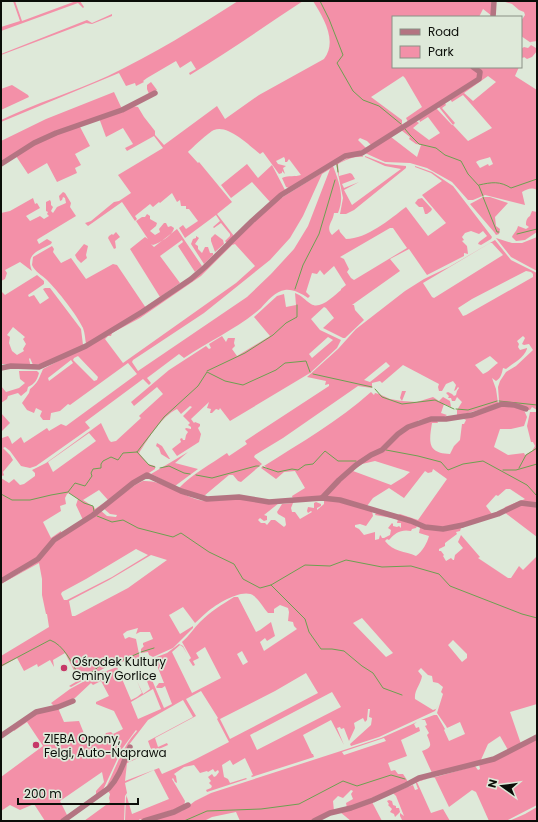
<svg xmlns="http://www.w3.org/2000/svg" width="538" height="822" font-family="Poppins,sans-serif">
<rect width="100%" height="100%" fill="#dee9d9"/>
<g fill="#f390a8" fill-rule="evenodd">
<polygon points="13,1 15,1 22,21 76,1 80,1 84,7 83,8 78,3 1,31 1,27 20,21"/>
<path d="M 238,1 L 303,1 C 265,26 228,52 190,75 L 189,73 L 196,69 L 191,61 L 180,68 L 176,61 L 147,78 L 143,81 L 144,82 L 136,86 L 135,83 L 126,86 L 119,73 L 1,122 L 1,120 C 36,103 73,92 108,76 C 154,54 196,28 238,1 Z"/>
<path d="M 313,1 L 491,1 L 492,16 L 483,9 L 479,17 L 393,17 L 393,67 L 472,67 L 478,73 L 477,78 L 408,122 L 406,118 L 422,107 L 405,78 L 403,76 L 371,97 L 402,120 L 402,126 L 371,145 L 367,141 L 360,138 L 358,140 L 366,148 L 289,188 L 286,187 L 282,178 C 289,175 295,177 301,175 L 289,159 L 287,162 L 285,162 L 285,159 L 284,157 L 276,161 L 278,164 L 286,166 L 283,168 L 285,174 L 282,171 L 282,173 L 279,174 L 263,152 L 260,154 C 250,146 228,124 214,130 C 209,132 192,148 188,152 L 198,163 L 199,162 L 232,202 L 217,214 L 234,236 L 227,243 L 225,241 L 230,236 L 230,234 L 221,223 L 214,228 L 213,227 L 220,221 L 216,215 L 185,238 L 179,228 L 183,225 L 186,229 L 198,221 L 189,209 L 186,209 L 186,206 L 181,206 L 180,200 L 177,202 L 172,193 L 160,203 L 159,202 L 153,207 L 150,204 L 135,216 L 137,219 L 135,221 L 122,202 L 88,226 L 85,223 L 91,221 L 114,202 L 119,201 L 131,193 L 118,175 L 163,148 L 154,136 L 127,151 L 125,148 L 133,144 L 123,128 L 106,137 L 99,118 L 132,106 L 138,107 L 144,117 L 155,131 L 155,135 L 164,145 L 217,106 L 225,119 L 259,95 L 324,59 C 338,41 323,17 313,1 Z"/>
<polygon points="502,1 537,1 537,41 530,42 537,47 521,36 521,21 525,15 524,12 519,10 512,4"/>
<polygon points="112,14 112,16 92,24 86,23 1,55 1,54 87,20 92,23"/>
<polygon points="531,45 536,48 537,51 532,57 527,59 524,57 523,58 521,57 521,49 524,47 528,48"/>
<path d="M 477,67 L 519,67 L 515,76 L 537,90 L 537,190 C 531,187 528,189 522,192 L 525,205 L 485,195 L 473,200 L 468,200 L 452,182 L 427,168 L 410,163 L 385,162 L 365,153 L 416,121 L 419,123 L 413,128 L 429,140 L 440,133 L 428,117 L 420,122 L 419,119 L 436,108 L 452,125 L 453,125 L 438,106 L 445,103 L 446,105 L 442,108 L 455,123 L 453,125 L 468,141 L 492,128 L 463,95 L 452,102 L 450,99 L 480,80 ZM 488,76 L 496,82 L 473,101 L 464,93 ZM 401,130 L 410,137 L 409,139 L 416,144 L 421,145 L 417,157 L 391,137 ZM 490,157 L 493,164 L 489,166 L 488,164 L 480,168 L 476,162 C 480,159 485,159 490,157 Z"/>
<polygon points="151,82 157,90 149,94 147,89 147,85"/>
<polygon points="12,85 28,95 29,97 1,110 1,89"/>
<polygon points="114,92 122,109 82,122 1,162 1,141 46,119"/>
<polygon points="79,125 90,146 75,154 81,165 75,168 77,173 57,182 47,163 28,174 16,156 36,143"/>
<path d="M 362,155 L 363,157 C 354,156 346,160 338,164 L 339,176 L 350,173 L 352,174 L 355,179 L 342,184 L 344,188 L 359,182 L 344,190 L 352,205 L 401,169 L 385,166 L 365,157 L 365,156 L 386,164 L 406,166 L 406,168 L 354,210 L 346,214 L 340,214 L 343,198 L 336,164 L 352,156 Z"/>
<polygon points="247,164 258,178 272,165 285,190 271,203 252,182 231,198 221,185"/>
<path d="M 333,166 C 339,182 345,197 338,213 L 334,213 C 333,222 325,227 332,235 L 339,229 L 340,232 L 346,239 C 367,239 390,219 406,207 L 428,236 L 446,223 L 422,195 L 442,181 L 431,173 L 415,167 L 415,166 L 432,172 L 453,186 L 492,237 L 491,239 L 481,245 L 478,244 L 479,242 L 487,236 L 483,231 L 479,234 L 471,231 L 465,233 L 462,237 L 464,240 L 462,241 L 467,246 L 468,254 L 464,253 L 464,256 L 427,275 L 409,249 L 390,259 L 400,271 L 352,305 L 354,305 L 355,310 L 364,320 L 345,338 L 343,338 L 323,328 L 334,318 L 326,308 L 324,307 L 311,319 L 320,330 L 341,340 L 337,348 L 310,373 L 230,421 L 220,408 L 219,410 L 216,409 L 212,413 L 210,413 L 211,409 L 207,408 L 209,402 L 191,419 L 194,423 L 195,422 L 200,424 L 200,426 L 198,428 L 201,434 L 199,442 L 177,456 L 172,449 L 181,442 L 180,439 L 182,438 L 183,440 L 185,440 L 186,435 L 188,432 L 185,429 L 186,428 L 191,429 L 191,427 L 188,425 L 190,423 L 183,416 L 192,407 L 190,406 L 181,414 L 177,409 C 162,416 148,439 139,453 L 148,464 L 155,466 L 155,469 L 108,500 L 99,490 L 83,500 L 94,507 L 95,509 L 108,500 L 83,520 L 76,505 L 78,499 L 69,493 L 67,494 L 65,498 L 66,504 L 60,506 L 61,511 L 43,522 L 51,538 L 61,531 L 61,533 L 38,558 L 1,579 L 1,478 L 9,483 L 14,479 L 20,485 L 24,484 L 35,476 L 35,473 L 32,470 L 46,463 L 101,423 L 109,440 L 111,442 L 116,441 L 141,418 L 139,416 L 141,414 L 163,394 L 157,387 L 134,406 L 131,402 L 169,370 L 206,346 L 209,349 L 211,348 L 209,344 L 222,336 L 226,342 L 228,338 L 235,338 L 234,343 L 235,346 L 232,349 L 237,356 L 270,336 L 254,317 L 277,296 L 284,294 L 286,307 L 296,305 L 295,293 C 301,295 305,300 311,304 C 320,310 334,296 341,290 L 341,289 L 346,285 L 334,266 L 324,275 L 320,270 L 317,274 L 312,273 L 306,292 L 310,296 L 308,298 C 302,294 293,289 285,290 C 276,291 267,301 261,308 C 238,328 209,341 184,358 L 179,354 L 147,378 L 151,383 L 149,385 L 143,379 L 85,422 L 90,428 L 87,430 L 36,466 L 30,468 L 21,466 L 10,451 L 5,447 L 3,448 L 10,455 L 13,460 L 3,472 L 4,475 L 3,476 L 1,475 L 1,435 L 2,438 L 8,436 L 10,439 L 12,444 L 21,437 L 24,443 L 47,428 L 49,431 L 61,424 L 66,426 L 137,374 L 128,363 L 70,405 L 68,404 L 60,411 L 51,413 L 50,420 L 43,420 L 40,416 L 42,411 L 36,408 L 34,413 L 27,410 L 22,403 L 29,393 L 30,389 C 38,383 39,378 43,369 L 104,337 L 195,277 L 278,200 ZM 330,169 L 308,226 L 294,249 L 271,274 L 247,297 L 138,371 L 132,362 L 133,360 L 204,313 L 270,260 L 290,238 L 303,216 L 322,174 ZM 390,228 L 393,228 L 407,248 L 354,280 L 351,278 L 347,272 L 349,269 L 344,259 L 340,257 ZM 235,244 L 255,266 L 236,283 L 123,363 L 105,339 L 108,336 L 111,336 L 112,333 L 140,318 L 201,276 L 232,245 ZM 328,337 L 333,340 L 312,358 L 309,354 ZM 78,356 L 98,377 L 97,380 L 94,381 L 73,360 L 74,358 ZM 71,360 L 73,363 L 49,381 L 48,378 ZM 89,433 L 96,441 L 53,472 L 48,462 Z"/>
<path d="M 63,192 L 65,193 L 71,203 L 70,207 L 76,216 L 38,239 L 37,240 L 39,244 L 47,239 L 52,242 L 51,244 C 38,251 25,254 32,271 L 20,262 L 5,270 L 7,273 L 5,279 L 1,281 L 1,213 L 10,211 L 33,198 L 35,204 L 37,203 L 40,208 L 26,216 L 30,221 L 40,216 L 44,219 L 49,216 L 47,214 L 48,212 L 46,211 L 46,202 L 50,200 L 51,202 L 51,205 L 53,207 L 51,211 L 53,213 L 57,207 L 66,203 L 65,198 L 63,197 L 62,200 L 60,201 L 59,196 Z"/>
<polygon points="483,197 490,197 508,203 495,217 496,226 500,229 499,234 496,235 494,232 470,204"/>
<polygon points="422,198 432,209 431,211 427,214 425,214 423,207 419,207 415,203 418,199"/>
<path d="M 532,211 L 537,212 L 537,232 L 525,240 L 516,241 L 512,237 C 513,234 517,231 518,226 L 526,229 L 529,227 L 526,225 C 526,220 527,218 530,216 Z"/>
<path d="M 147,214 L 150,216 L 150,219 L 157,223 L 156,226 L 150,231 L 155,235 L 160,232 L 159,229 L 164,223 L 166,223 L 168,227 L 171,226 L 174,228 C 173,235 160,243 153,245 L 151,244 L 154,247 L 177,229 L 202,266 L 195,272 L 178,246 L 183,242 L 182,240 L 160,256 L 180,283 L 160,297 L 130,249 L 145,237 L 148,239 L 136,221 L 142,217 L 145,217 Z"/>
<polygon points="116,232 120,237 115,241 116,248 114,249 108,238 109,236 112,234 113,235"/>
<polygon points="215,234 223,240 224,244 215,252 211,241 211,238"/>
<polygon points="196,236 199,238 195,244 198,246 198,249 202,253 205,247 208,247 210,253 213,253 213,255 204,264 191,244 193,239 196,238"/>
<polygon points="537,237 537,271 511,257 496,238 512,243 522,243"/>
<path d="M 495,240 L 511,260 L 537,273 L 537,410 L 532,407 L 530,410 L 500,403 L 499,401 L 498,387 L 500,381 L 506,372 L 516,366 L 533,350 L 529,344 L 524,345 L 522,344 L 525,338 L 523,336 L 517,341 L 519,344 L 518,347 L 520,350 L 527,348 L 527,349 C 523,359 513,363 506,369 L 503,368 C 502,373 501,378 496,381 L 492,378 L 496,389 L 498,403 L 493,406 L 457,416 L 457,410 L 462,402 L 457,397 L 455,401 L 452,401 L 451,398 L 448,398 L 449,396 L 446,393 L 448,392 L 452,394 L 454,396 L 456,395 L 457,391 L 459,388 L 458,387 L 456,390 L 454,391 L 456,385 L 453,381 L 446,384 L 442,391 L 439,391 L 438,387 L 439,384 L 403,365 L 382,383 L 380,381 L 372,383 L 372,388 L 358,386 L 283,438 L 255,455 L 254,457 L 262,464 L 241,482 L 238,481 L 233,475 L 229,475 L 204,496 L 179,488 C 192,474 211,464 227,453 L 229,456 L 247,444 L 245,441 L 329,386 L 329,384 L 325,385 L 326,381 L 307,377 L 338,349 L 356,329 L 405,291 L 424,279 L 449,267 ZM 490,243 L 492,243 L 503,255 L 434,298 L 432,297 L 423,283 ZM 526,271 L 531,272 L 533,274 L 533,277 L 466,315 L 463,316 L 458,308 L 472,299 ZM 490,356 L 498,363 C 492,367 489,372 483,374 L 475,365 ZM 386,362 L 390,366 L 370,382 L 364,380 Z"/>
<polygon points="84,244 88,246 86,255 87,258 81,263 77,259 75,255"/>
<path d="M 52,246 L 54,249 L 53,252 L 61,263 L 71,258 L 86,279 L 113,264 L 117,265 L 146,308 L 86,344 C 85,339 85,333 83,328 C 77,315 58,291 47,280 C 42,275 35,272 32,265 L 33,257 Z"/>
<path d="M 37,275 L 44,281 L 44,284 L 28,295 L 29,297 L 34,295 L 40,304 L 49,298 L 43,289 L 45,288 L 50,288 L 81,329 L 83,345 L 47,363 L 33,365 L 30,358 L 29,359 L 30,363 L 30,366 L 12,364 L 1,364 L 1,291 L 5,295 ZM 13,327 L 25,337 L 23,339 L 26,344 L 23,349 L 24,351 L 17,355 L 12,351 L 9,343 L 10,337 L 7,335 Z"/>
<path d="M 19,371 L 37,371 L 39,373 C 37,380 35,384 28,387 L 27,391 L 21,396 L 18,393 L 8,396 L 7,399 L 1,403 L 1,386 L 6,392 L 19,388 L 25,383 L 20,379 Z"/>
<path d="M 402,391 L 406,391 L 402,401 L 417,402 L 433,397 L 439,401 L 443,397 L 450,401 L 451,407 L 444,404 L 441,413 L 447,415 L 444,417 L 419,420 L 389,442 L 319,498 L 293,499 L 292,496 L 305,488 L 295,471 L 284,472 L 276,479 L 261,468 L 263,466 L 267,469 L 266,467 L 264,466 C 300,443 339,421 371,392 L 374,395 L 375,393 L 379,394 L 390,399 L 402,401 L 400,398 Z"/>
<path d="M 506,405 L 524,410 L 527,417 L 524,426 L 511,429 L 500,429 L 494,447 L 508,455 L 524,453 L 525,455 L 532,451 L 535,446 L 533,442 L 531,442 L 527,426 L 530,412 L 537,412 L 537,537 L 504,512 L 515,507 L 531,503 L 504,509 L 505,507 L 525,499 L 510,489 L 506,489 L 498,496 L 496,495 L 486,506 L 492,514 L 463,524 L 433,528 L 398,515 L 400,514 L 418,520 L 447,479 L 433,469 L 432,472 L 428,473 L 425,471 L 404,498 L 389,488 L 373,498 L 367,506 L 325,498 L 339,481 L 405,430 L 425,421 L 437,421 L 438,423 L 432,423 C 429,442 427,453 450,454 L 454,446 L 460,440 L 462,424 L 464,424 L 466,420 L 464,419 ZM 375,461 L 410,472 L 404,477 L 391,485 L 353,471 L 362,464 Z"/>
<polygon points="1,413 10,423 1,432"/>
<polygon points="157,443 162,446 170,459 169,459 161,454 159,448 156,446"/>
<polygon points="188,452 175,463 198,469 175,486 151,474"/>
<path d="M 143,481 C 163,480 180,495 199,500 C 212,503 223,499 236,499 C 250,499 265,502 279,503 L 264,515 L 267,516 L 267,520 L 264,521 L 260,518 L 258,520 L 261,523 L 265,523 L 267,525 L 271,520 L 275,520 L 284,527 L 286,525 L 285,518 L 278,514 L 277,512 L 282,504 L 293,503 L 291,508 L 292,512 L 295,512 L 300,519 L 312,512 L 311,511 L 308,513 L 307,511 L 308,507 L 314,508 L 314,503 L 316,502 L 321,504 L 321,506 L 317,508 L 317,510 L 324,504 L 324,501 L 336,501 L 372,511 L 373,516 L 366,526 L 360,524 L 355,525 L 355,527 L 359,529 L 364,535 L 375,532 L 375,540 L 379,539 L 380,535 L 381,536 L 382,538 L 384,538 L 390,535 L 391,530 L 388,528 L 392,523 L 393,524 L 393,526 L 397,527 L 399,526 L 401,528 L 401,523 L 397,523 L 398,519 L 375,515 L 376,513 L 399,518 L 417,526 L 416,528 L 412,529 L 411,531 C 401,529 395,533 389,540 L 387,539 L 385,541 C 393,552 405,551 416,556 C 423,551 427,543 429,536 L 419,533 L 420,528 L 461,528 L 460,531 L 456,532 L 457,534 L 445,543 L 445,546 L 439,549 L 439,551 L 441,551 L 444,555 L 443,556 L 446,561 L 451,558 L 453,560 L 454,560 L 455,555 L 463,548 L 458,542 L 461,535 L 480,557 L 478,558 L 508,578 L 511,578 L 519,566 L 523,570 L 537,556 L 537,704 L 510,712 L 521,744 L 508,750 L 500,736 L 488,744 L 480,762 L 432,773 L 422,751 C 433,747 431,745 427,735 L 429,733 L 425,726 L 427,725 L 425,720 L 421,720 L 434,715 L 437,715 L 445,729 L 444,730 L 449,741 L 465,734 L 460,722 L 447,728 L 446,726 L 437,713 L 443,694 L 441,692 L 443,687 L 438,683 L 433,682 L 432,676 L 428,675 L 421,668 L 418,671 L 422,676 C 421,684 414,690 415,699 L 433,710 L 436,709 L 439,704 L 435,711 L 379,737 L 351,746 L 350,744 L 371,725 L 372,718 L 369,717 L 370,709 L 368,709 L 367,720 L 365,722 L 363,718 L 354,723 L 355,728 L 349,741 L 344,728 L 341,729 L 340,727 L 337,728 L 344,745 L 331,720 L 303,735 L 312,754 L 313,754 L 314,757 L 252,777 L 251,776 L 253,775 L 245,758 L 233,765 L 230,760 L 222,765 L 224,777 L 228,779 L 230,783 L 246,778 L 247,779 L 207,792 L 206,790 L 211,788 L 212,786 L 209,783 L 211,781 L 208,777 L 212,774 L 214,777 L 216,776 L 219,772 L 218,770 L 215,772 L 213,769 L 208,772 L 207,771 L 200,773 L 194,765 L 184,767 L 174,774 L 176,776 L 177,783 L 175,782 L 173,778 L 172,779 L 185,801 L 184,806 L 142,820 L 140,819 L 138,821 L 125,821 L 126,798 L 127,795 L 127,797 L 132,814 L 169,799 L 154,770 L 125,783 L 127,793 L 125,796 L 124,821 L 84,821 L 110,802 L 109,798 L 110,794 L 108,791 L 128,757 L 130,761 L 152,752 L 148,741 L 193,717 L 183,700 L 148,720 L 128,746 L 121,768 L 104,791 C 115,771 121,748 137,731 L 136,730 L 122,749 L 102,792 L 96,796 L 96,791 L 104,782 L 102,772 L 60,801 L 68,817 L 61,821 L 45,821 L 34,804 L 20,810 L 10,805 L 1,811 L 1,777 L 43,746 L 27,722 L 14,731 L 14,728 L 38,713 L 58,708 L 64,722 L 79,721 L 89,746 L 104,739 L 104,736 L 106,733 L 111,732 L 113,734 L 123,729 L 114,711 L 96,704 L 96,702 L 109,696 L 101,681 L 93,685 L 91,683 L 75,698 L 54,706 L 51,703 L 70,689 L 103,671 L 104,672 L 117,667 L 131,700 L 137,697 L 142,693 L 137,681 L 143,694 L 150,689 L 145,676 L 149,673 L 164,708 L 172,704 L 165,686 L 162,688 L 157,688 L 156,687 L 159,683 L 164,683 L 154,658 L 167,653 L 179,644 L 183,646 L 187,654 L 183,647 L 180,645 L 172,652 L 192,693 L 221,678 L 205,647 L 196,653 L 199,658 L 193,661 L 195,665 L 193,666 L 189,660 L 191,658 L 182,642 C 189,636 194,628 200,622 C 210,612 221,605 234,597 L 238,597 L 256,632 L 260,630 L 271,622 L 275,636 L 267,641 L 265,638 L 260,642 L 264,651 L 297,629 L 294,626 L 293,622 L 288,621 L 289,612 L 288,608 L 280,605 L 274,609 L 274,613 L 268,613 C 263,607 259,600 254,596 C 243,587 215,605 206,613 C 202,616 199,620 195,623 L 183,607 L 171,614 L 169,615 L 180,634 L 193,626 L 193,628 L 173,648 L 153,657 L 149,655 L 148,652 L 141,653 L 141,649 L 144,646 L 143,645 L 143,643 L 153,639 L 150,632 L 140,632 L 136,634 L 138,628 L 127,631 L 123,634 L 125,639 L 129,637 L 136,639 L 140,659 L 118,662 L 108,666 L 71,687 L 69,686 L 79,680 L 65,653 L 53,660 L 54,667 L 50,660 L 38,667 L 37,664 L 24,671 L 17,658 L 1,667 L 1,656 L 49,627 L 47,614 L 46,614 L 42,595 L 42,579 L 39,563 L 1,584 L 1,583 L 23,571 L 60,538 L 100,510 L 107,516 L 116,517 L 117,515 L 110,514 L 103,508 L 135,485 ZM 136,549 L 148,555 L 112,577 L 67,600 L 64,600 L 61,594 L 62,592 L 86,579 ZM 151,555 L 167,560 L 128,588 L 75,616 L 72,616 L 69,601 L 109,580 ZM 362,618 L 393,653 L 386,657 L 353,623 ZM 453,640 L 467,654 L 467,658 L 462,662 L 448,645 ZM 242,651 L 248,662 L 243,665 L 237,654 ZM 306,673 L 318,693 L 230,739 L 220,719 L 275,691 ZM 153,689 L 161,709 L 138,719 L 131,702 ZM 201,691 L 218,718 L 217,719 L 229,742 L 194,760 L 162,774 L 159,768 L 125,781 L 127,763 L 168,745 L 167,743 L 158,747 L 155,738 L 196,716 L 186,699 ZM 332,692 L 341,707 L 257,750 L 250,735 Z"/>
<path d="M 417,722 L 414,724 L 416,728 L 419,727 L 420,731 L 401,740 L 407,756 L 388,763 L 391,771 L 395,770 L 398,774 L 403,774 L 407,780 L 408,783 L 347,808 L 346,803 L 353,799 L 351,794 L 353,791 L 351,790 L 343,798 L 338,796 L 333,801 L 334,811 L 311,821 L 240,821 L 236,812 L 212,817 L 204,821 L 150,821 L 182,811 L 195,801 L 211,793 L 381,738 ZM 384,738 L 386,741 L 344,755 L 342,752 Z"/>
<polygon points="537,739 537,742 536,743 537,747 537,805 506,821 489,821 476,792 472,790 449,807 435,778 432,778 475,766 478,770 480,769 479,764"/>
<polygon points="427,779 417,782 431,813 443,809 450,821 399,821 402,820 400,816 400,813 404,816 396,796 393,793 413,785 415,790 418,789 415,781"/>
<polygon points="389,800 392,801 393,805 396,806 396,808 399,808 400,812 395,817 394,814 390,812 392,809 388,805 389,804 387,801"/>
<polygon points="372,802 382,821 351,821 340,812"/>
<polygon points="537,807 537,821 509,821 525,814"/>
</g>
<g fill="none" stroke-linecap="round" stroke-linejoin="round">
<g stroke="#6ca050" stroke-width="1">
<polyline points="320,1 329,19 343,55 337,63 353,91 363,100 379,106 401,124"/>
<polyline points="405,129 410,135 419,144 436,148 445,155 461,161 468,174 479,186 483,196"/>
<polyline points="337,164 338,172"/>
<path d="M 479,185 C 492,182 500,181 511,188 L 537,179"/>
<polyline points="483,197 497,232 499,232"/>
<polyline points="517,234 537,229"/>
<polyline points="295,289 303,265 319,234 335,180"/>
<polyline points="207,371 245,353 273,335 286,323 297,317 297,305"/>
<polyline points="313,374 372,387"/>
<polyline points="375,389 382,397 402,404 435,400 454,409"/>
<polyline points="499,401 537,405"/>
<polyline points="456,409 468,410 497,401"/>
<polyline points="386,450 418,456 441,462 448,470 463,464 483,461 527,485 537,496"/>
<polyline points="137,452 149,465 155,467"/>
<polyline points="263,467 278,472 292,469 298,470 305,465 313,464 325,451 338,461 356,461"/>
<polyline points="160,468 169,466 184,473 190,474"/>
<polyline points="519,468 526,455 537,448"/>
<polyline points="503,470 516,470 537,464"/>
<polyline points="196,475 212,478 256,466 259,466"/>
<polyline points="69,493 84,503 93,506 94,511"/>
<polyline points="1,494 12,500 30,500 51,495 68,492 75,483 85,486 92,476 91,473 93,469 101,468 101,464 103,461 111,457 118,460 123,453 137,452 164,417 198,386 207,372 225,381 243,385 276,370 285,363 306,361 310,372"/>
<polyline points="97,516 112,522 123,520 138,528 173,537 181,533 209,552 234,564 243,579 260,588 271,585 305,565 330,566 346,560 382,567 411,566 439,574 450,586 522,614 537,618"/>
<polyline points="271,585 305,619 309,632 321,649 332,649 344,651 362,666 373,673 383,688 402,695"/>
<polyline points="141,652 154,648"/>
<path d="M 1,666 L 50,640 C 64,645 72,663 79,676 L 88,675 L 102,664 L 125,659 L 139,653"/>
<polyline points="184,821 207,811 261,809 299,804 343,781 357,786 391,775 405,779"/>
</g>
<g stroke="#b47482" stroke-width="5.5">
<polyline points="493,17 494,1"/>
<polyline points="1,164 34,143 56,133 122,110 155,93"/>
<polyline points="1,368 11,366 39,367 86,346 142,312 191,279 205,267 252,221 281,195 345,156 362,153 479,79 480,72 473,67"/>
<polyline points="322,498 339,480 356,465 371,455 382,450 398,434 408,427 431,419 446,419 472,415 502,404 514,405 526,409"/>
<polyline points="1,581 38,559 54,540 93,515 133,483 147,475 181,491 207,499 239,497 269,502 322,498 340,500 411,521 425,527 443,529 463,525 498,514 521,503 537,505"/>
<polyline points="1,736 36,712 58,707 73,701"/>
<path d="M 63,821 L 109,788 C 120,776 124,761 130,747"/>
<polyline points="144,821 174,812 188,805"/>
<polyline points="314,821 330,813 351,808 373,800 406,785 419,778 494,759 537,737"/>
</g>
</g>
<g fill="#c63867" stroke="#dee9d9" stroke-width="1.5">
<circle cx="64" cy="668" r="4"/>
<circle cx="36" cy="745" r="4"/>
</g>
<g text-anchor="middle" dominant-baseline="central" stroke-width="3.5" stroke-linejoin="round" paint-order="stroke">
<g font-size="12" fill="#0b0e09" stroke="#dee9d9" text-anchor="start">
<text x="72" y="661">Ośrodek Kultury<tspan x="72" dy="14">Gminy Gorlice</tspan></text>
<text x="44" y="738">ZIĘBA Opony,<tspan x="44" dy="14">Felgi, Auto-Naprawa</tspan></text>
</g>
</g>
<rect width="538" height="822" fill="none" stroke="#0b0e09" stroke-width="4"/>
<rect x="392" y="16" width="130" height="52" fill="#dee9d9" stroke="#8a9186"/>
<rect x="400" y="29" width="20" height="6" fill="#b47482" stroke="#8a9186"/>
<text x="428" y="36" font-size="12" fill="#0b0e09">Road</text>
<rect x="400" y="46" width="20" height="12" fill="#f390a8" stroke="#8a9186"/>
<text x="428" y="56" font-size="12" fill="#0b0e09">Park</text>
<g transform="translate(502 786) rotate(284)" stroke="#dee9d9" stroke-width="3" paint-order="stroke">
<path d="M0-3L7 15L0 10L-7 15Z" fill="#0b0e09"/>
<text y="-6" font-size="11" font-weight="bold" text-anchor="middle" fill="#0b0e09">N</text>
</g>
<path d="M18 798v6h120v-6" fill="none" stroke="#0b0e09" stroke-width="2"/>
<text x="24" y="798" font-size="12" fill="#0b0e09" stroke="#dee9d9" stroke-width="3" paint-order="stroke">200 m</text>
</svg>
